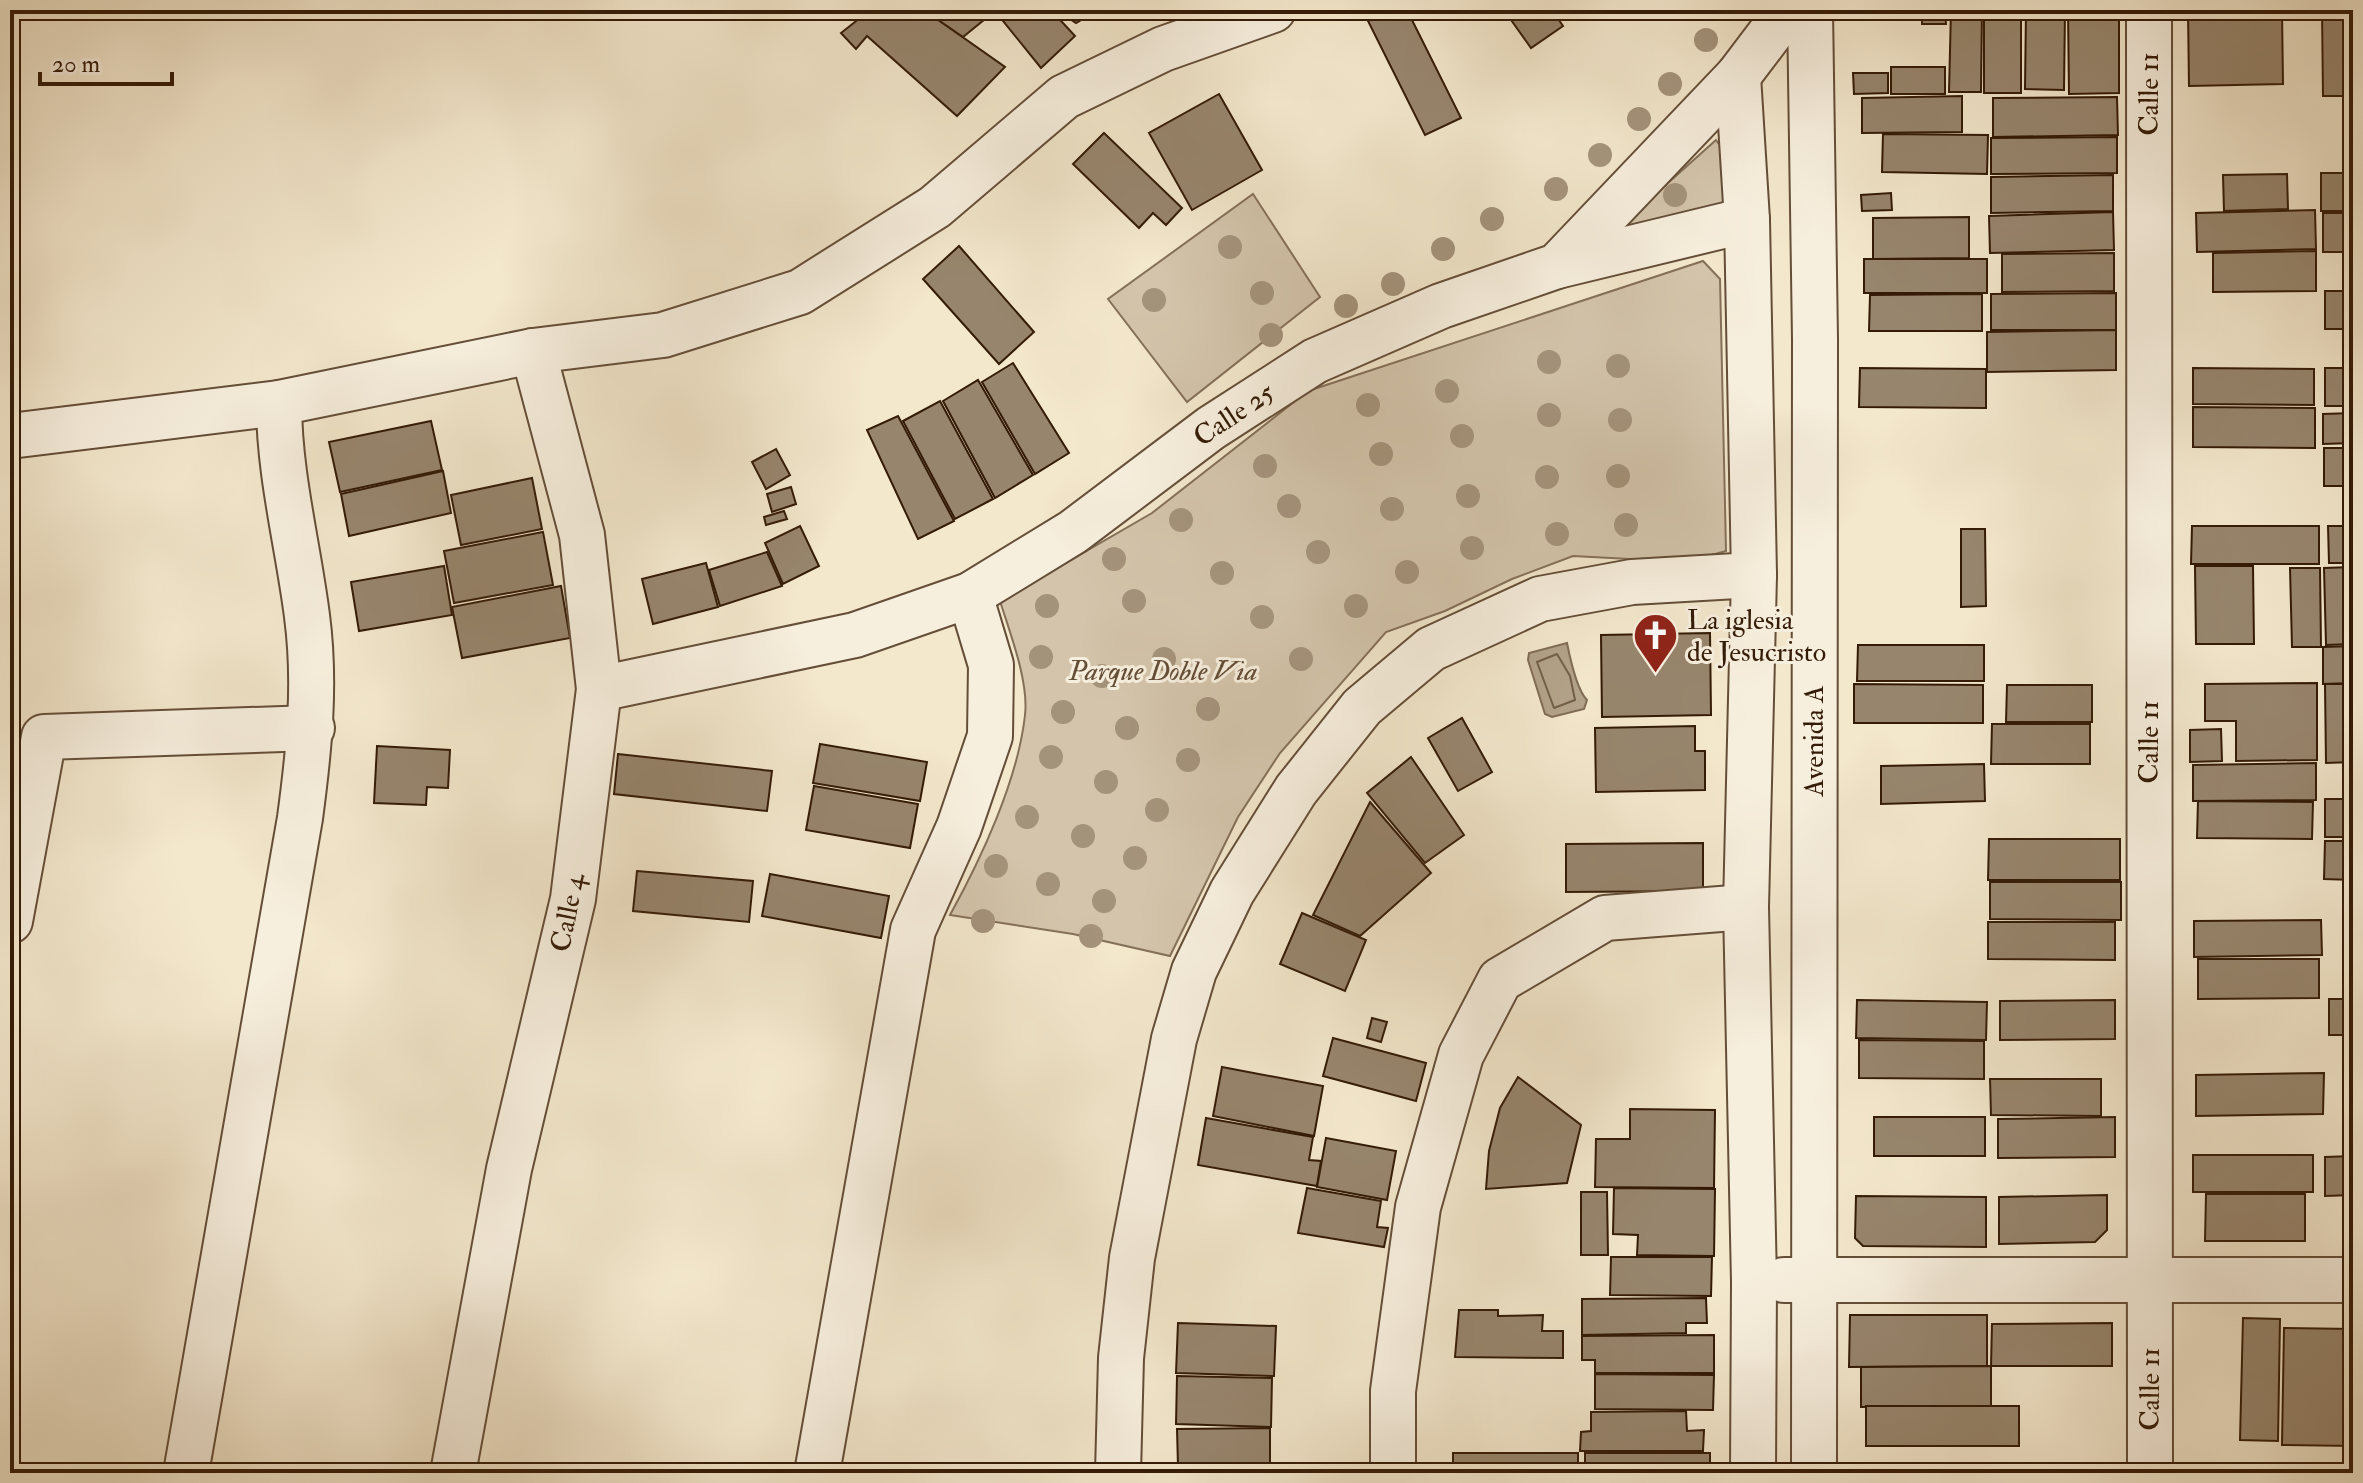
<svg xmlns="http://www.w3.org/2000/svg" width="2363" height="1483" font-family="'IM FELL Double Pica',serif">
<rect width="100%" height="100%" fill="#f3e7cc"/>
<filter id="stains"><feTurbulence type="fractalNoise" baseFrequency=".0025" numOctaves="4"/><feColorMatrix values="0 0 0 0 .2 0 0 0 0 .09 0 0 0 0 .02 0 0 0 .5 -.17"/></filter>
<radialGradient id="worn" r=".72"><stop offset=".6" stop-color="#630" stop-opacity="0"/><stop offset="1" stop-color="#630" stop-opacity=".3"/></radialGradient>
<g fill="#d3c4ab" stroke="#847059" stroke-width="2">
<polygon points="1716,140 1726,154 1728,215 1602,242"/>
<polygon points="1253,194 1320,297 1187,402 1108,299"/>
<path d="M 1703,261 L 1720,279 L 1726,551 L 1686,562 L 1573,556 L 1512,579 L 1445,611 L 1386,632 L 1280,753 L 1238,817 L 1170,956 L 1073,934 L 950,915 C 981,859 1018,780 1025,715 C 1029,682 1010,633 1000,601 L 1152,513 L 1308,391 Z"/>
</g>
<path fill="#b2a289" stroke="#806c55" stroke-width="2" d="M 1567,643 C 1570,658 1577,690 1587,700 L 1584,709 L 1552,717 L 1545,714 L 1528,660 L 1529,653 Z"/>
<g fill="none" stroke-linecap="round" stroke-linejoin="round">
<polygon stroke="#735e48" stroke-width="2" points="1557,654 1570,676 1575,700 1554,708 1537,662"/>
</g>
<g fill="#97856d" stroke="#341b07" stroke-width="2">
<polygon points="870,10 924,10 1005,67 957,116 867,36 856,49 841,33"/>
<polygon points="924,10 1051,10 1075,36 1041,68 995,11 963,37"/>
<polygon points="1070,10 1098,10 1076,23 1064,15"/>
<polygon points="1155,10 1182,10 1158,19"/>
<polygon points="1390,10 1407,10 1461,118 1425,135 1368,21"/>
<polygon points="1504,10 1552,10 1563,26 1531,48"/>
<polygon points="1922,10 1945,10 1946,24 1922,24"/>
<polygon points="1951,10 1982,10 1981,92 1949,92"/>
<rect x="1984" y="10" width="37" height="83"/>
<polygon points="2026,10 2065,10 2064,90 2025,89"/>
<polygon points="2068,10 2119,10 2119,93 2069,94"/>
<polygon points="2188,10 2282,10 2283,84 2189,86"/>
<polygon points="2322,10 2353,10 2353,96 2323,96"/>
<rect x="1891" y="67" width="54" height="27"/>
<polygon points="1853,73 1888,73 1888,93 1854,94"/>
<polygon points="1219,94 1262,170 1192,210 1149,133"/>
<polygon points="1962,96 1962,132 1862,133 1862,98"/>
<polygon points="2117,97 2118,135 1993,137 1993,98"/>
<polygon points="1104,133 1182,208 1166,225 1153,213 1139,228 1073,164"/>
<polygon points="1883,134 1988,135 1987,174 1882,172"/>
<polygon points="2117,137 2117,173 1991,174 1991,138"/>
<rect x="2321" y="173" width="32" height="38"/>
<polygon points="2287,174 2288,209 2224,211 2223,175"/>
<polygon points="2113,175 2113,211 1991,213 1991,177"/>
<polygon points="1891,193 1892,210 1862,211 1861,195"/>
<polygon points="2315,210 2316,249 2197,252 2196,213"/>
<polygon points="2113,212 2114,250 1990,253 1989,216"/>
<rect x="2323" y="213" width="30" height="39"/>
<polygon points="1969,217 1969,258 1873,259 1873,218"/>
<polygon points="959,246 1034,332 999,364 923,279"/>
<polygon points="2316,251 2316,291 2213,292 2213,253"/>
<polygon points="2114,253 2114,291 2002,292 2002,254"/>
<rect x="1864" y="259" width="123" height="34"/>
<rect x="2325" y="291" width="28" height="38"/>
<polygon points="2116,293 2116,330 1991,330 1991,294"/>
<polygon points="1982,294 1982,331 1869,331 1870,295"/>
<polygon points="2116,330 2116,370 1987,372 1987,332"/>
<polygon points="1013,363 1069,453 1035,474 982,382"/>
<polygon points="1860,368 1986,369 1986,408 1859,407"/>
<polygon points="2193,368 2314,369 2314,405 2193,404"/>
<rect x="2325" y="368" width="28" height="38"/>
<polygon points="978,380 1033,475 995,498 943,401"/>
<polygon points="940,401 993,499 955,519 903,421"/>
<polygon points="2193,407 2315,408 2315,448 2193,447"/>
<polygon points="2353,413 2353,443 2323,444 2323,414"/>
<polygon points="898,416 954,521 918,539 867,430"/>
<polygon points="431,421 442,470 340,492 329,442"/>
<rect x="2324" y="448" width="29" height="38"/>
<polygon points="776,449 790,475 766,489 752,462"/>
<polygon points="443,471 451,513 349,536 341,494"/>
<polygon points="532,478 542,529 461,545 451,495"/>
<polygon points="791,487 796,504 772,512 767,494"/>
<polygon points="784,511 787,519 766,525 764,517"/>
<polygon points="800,526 819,566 783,584 765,543"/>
<polygon points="2192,526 2319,526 2319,564 2191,564"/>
<polygon points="2328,526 2353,526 2353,563 2329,563"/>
<polygon points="1961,529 1985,529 1986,606 1961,607"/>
<polygon points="543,532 553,585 454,603 444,551"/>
<polygon points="767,552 782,586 720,606 709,570"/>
<polygon points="706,563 718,607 653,624 642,579"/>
<polygon points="444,566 452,615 359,631 351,582"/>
<polygon points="2195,566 2253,566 2254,644 2196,644"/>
<polygon points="2353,567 2353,644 2326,645 2324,568"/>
<polygon points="2290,568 2320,568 2321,647 2292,647"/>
<polygon points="561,586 570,638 462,658 452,607"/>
<polygon points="1710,633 1711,715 1602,717 1601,635"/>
<polygon points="1858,645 1984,645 1984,681 1857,681"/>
<polygon points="2353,646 2353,683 2323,684 2323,647"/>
<polygon points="2317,683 2317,760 2236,761 2236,721 2205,721 2205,684"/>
<polygon points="1854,684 1983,685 1983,723 1854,723"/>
<polygon points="2325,684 2353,684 2353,762 2326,763"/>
<polygon points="2007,685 2092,685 2092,722 2006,722"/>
<polygon points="1462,718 1492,772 1458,791 1428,738"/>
<polygon points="1992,724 2090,724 2090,764 1991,764"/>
<polygon points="1695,726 1695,751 1705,751 1705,790 1596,792 1595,728"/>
<polygon points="2221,729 2222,761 2190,762 2190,730"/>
<polygon points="820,744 927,762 920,801 813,783"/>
<polygon points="377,746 450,750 448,788 427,787 426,805 374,803"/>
<polygon points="618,754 772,771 767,811 614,794"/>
<polygon points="1411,757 1464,835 1425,863 1367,793"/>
<polygon points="2316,763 2316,800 2193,801 2193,765"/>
<polygon points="1984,764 1985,801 1881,804 1881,766"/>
<polygon points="814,786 918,804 910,848 806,830"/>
<rect x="2325" y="799" width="28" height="38"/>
<polygon points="2198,801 2313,802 2312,839 2197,838"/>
<polygon points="1370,802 1431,873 1360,936 1313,915"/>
<polygon points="1989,839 2120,839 2120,880 1988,880"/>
<polygon points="2325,841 2353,841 2353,880 2324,879"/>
<polygon points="1703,843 1703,891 1566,892 1566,844"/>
<polygon points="637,871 753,881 749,922 633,911"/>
<polygon points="770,874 889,896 881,938 762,916"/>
<polygon points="1990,882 2121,882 2121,920 1990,919"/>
<polygon points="1302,913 1366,940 1345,991 1280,964"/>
<polygon points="2321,920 2322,955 2194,957 2194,921"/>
<polygon points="1988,922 2115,922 2115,960 1988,959"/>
<polygon points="2198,959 2319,959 2319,998 2198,999"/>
<rect x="2329" y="999" width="24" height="36"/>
<polygon points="1857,1000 1987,1002 1986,1040 1856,1038"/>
<polygon points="2115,1000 2115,1039 2000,1040 2000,1001"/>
<polygon points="1372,1018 1387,1022 1381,1042 1367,1038"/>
<polygon points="1333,1038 1426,1063 1416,1101 1323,1076"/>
<polygon points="1859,1040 1984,1041 1984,1079 1859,1078"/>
<polygon points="1222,1067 1323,1086 1314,1136 1213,1116"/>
<polygon points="2324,1073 2323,1114 2196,1116 2196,1075"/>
<polygon points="1518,1077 1581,1125 1567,1183 1486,1189 1489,1151 1500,1108"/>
<polygon points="1990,1079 2101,1079 2101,1116 1991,1115"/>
<polygon points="1630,1109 1715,1110 1714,1188 1595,1187 1596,1139 1630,1139"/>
<rect x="1874" y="1117" width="111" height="39"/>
<polygon points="2115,1117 2115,1157 1998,1158 1998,1119"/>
<polygon points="1206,1118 1313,1137 1309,1160 1321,1161 1317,1186 1198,1165"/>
<polygon points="1326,1138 1396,1151 1387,1200 1317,1187"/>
<rect x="2193" y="1155" width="120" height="37"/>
<polygon points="2353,1156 2353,1195 2325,1196 2325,1157"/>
<polygon points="1307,1188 1381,1201 1377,1227 1388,1228 1384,1247 1298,1233"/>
<polygon points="1614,1188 1715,1189 1714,1256 1637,1255 1638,1235 1613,1234"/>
<polygon points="1581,1192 1607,1192 1608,1255 1581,1255"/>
<polygon points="2206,1194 2305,1194 2305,1241 2205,1241"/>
<polygon points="2107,1195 2107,1230 2095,1242 1999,1244 1999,1197"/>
<polygon points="1856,1196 1986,1197 1986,1247 1863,1246 1855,1238"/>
<polygon points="1611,1257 1712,1257 1711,1296 1610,1295"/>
<polygon points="1706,1298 1707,1323 1686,1323 1686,1333 1582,1335 1582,1299"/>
<polygon points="1459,1310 1498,1310 1498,1316 1543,1315 1542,1331 1563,1331 1563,1358 1455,1357"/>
<polygon points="1850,1315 1987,1315 1987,1366 1849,1367"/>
<polygon points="2243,1318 2280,1319 2278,1441 2240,1440"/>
<polygon points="1178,1323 1276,1326 1274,1376 1176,1373"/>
<polygon points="2112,1323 2112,1366 1991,1366 1992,1324"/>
<polygon points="2284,1328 2353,1329 2353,1446 2282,1445"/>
<polygon points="1714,1335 1714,1373 1595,1373 1595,1360 1582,1360 1582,1336"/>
<polygon points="1991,1366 1991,1406 1861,1407 1861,1367"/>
<polygon points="1595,1374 1714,1375 1713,1410 1595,1409"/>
<polygon points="1177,1376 1272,1378 1271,1427 1176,1424"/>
<rect x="1866" y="1406" width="153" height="40"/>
<polygon points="1686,1411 1687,1431 1704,1430 1703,1451 1580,1451 1581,1432 1591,1431 1591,1412"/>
<polygon points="1270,1428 1270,1465 1178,1466 1177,1429"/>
<rect x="1453" y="1453" width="125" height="20"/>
<rect x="1585" y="1453" width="125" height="20"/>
</g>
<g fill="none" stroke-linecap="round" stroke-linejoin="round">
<defs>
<g id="street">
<polyline points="1810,10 1815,339 1814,1473"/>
<polyline points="2149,10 2150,1473"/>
<polyline points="1738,76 1747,220 1754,575 1746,907 1754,1282 1753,1473"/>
<polyline points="1557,266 1747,220"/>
<polyline points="10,436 279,403 533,351 663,335 800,292 935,207 1064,97 1163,49 1273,10"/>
<polyline points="599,689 855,635 970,595 1073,532 1211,428 1315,361 1441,306 1557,266 1738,76 1788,10"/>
<polyline points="10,921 44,737 312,728"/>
<polyline points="1784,1280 2353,1280"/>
<path d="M 186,1473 L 300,818 C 309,751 316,684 307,616 C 298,545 279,475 279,403"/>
<polyline points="453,1473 509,1169 573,899 599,689 582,535 533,351"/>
<polyline points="817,1473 913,930 959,827 990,736 991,665 970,595"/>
<polyline points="1118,1473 1121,1358 1132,1258 1174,1039 1194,971 1232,892 1296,790 1362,707 1431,649 1540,599 1632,582 1754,575"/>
<polyline points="1393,1473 1393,1391 1418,1207 1461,1055 1500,980 1605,918 1746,907"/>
</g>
</defs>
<use href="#street" stroke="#644e38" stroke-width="48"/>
<use href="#street" stroke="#f7efde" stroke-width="44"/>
</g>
<g fill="#a4937b">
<circle cx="1706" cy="40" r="12"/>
<circle cx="1670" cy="84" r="12"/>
<circle cx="1639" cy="119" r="12"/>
<circle cx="1600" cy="155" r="12"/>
<circle cx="1556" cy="189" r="12"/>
<circle cx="1675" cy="195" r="12"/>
<circle cx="1492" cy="219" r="12"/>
<circle cx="1230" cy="247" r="12"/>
<circle cx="1443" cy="249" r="12"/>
<circle cx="1393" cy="284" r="12"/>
<circle cx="1262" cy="293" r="12"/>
<circle cx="1154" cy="300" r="12"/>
<circle cx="1346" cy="306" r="12"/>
<circle cx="1271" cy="335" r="12"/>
<circle cx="1549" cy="362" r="12"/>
<circle cx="1618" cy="366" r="12"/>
<circle cx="1447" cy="391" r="12"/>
<circle cx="1368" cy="405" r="12"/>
<circle cx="1549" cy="415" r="12"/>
<circle cx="1620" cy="420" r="12"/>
<circle cx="1462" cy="436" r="12"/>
<circle cx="1381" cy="454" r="12"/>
<circle cx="1265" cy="466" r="12"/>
<circle cx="1618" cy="476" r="12"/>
<circle cx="1547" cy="477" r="12"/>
<circle cx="1468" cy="496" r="12"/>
<circle cx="1289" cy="506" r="12"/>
<circle cx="1392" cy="509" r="12"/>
<circle cx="1181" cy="520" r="12"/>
<circle cx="1626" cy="525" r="12"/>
<circle cx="1557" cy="534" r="12"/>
<circle cx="1472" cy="548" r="12"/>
<circle cx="1318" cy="552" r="12"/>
<circle cx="1114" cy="559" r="12"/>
<circle cx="1407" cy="572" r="12"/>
<circle cx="1222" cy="573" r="12"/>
<circle cx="1134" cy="601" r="12"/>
<circle cx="1047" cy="606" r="12"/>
<circle cx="1356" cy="606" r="12"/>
<circle cx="1262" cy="617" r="12"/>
<circle cx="1041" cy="657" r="12"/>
<circle cx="1164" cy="659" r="12"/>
<circle cx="1301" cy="659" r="12"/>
<circle cx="1102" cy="676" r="12"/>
<circle cx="1208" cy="709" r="12"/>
<circle cx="1063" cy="712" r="12"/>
<circle cx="1127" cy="728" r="12"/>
<circle cx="1051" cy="757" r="12"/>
<circle cx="1188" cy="760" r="12"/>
<circle cx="1106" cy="782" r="12"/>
<circle cx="1157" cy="810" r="12"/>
<circle cx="1027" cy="817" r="12"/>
<circle cx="1083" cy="836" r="12"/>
<circle cx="1135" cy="858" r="12"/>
<circle cx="996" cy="866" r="12"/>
<circle cx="1048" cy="884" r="12"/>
<circle cx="1104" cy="901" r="12"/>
<circle cx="983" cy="921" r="12"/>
<circle cx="1091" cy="936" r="12"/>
</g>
<defs>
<symbol id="church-pin" viewBox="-11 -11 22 30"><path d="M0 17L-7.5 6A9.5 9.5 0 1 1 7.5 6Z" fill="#8f2418" stroke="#f7efde"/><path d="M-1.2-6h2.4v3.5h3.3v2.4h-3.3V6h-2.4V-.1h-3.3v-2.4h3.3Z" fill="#fff"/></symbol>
</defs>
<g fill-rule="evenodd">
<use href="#church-pin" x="1630" y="610" width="51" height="69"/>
</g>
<g text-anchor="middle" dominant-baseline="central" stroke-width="6" stroke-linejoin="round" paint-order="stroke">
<g font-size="28" fill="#341b07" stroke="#f7efde">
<text transform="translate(2149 94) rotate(-90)">Calle 11</text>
<text transform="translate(1234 415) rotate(-34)">Calle 25</text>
<text transform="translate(1814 741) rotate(-90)">Avenida A</text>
<text transform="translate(2149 742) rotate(-90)">Calle 11</text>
<text transform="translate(568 913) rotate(-79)">Calle 4</text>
<text transform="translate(2150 1389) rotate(-90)">Calle 11</text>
</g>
<g font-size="28" fill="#341b07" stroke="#f7efde" text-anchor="start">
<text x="1687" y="620">La iglesia<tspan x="1687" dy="32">de Jesucristo</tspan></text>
</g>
<g font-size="28" font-style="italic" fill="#644e38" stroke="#f7efde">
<text x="1163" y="671">Parque Doble Via</text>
</g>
</g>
<rect width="2363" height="1483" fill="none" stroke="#f3e7cc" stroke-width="40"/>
<rect x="12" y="12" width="2339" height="1459" fill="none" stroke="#341b07" stroke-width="4"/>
<rect x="20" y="20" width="2323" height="1443" fill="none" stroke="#341b07" stroke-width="2"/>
<path d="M40 72v12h132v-12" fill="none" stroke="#341b07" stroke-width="4"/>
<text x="52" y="72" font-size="24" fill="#341b07" stroke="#f7efde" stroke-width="6" paint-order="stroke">20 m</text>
<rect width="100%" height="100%" filter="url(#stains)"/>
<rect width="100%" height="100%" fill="url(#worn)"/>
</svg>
